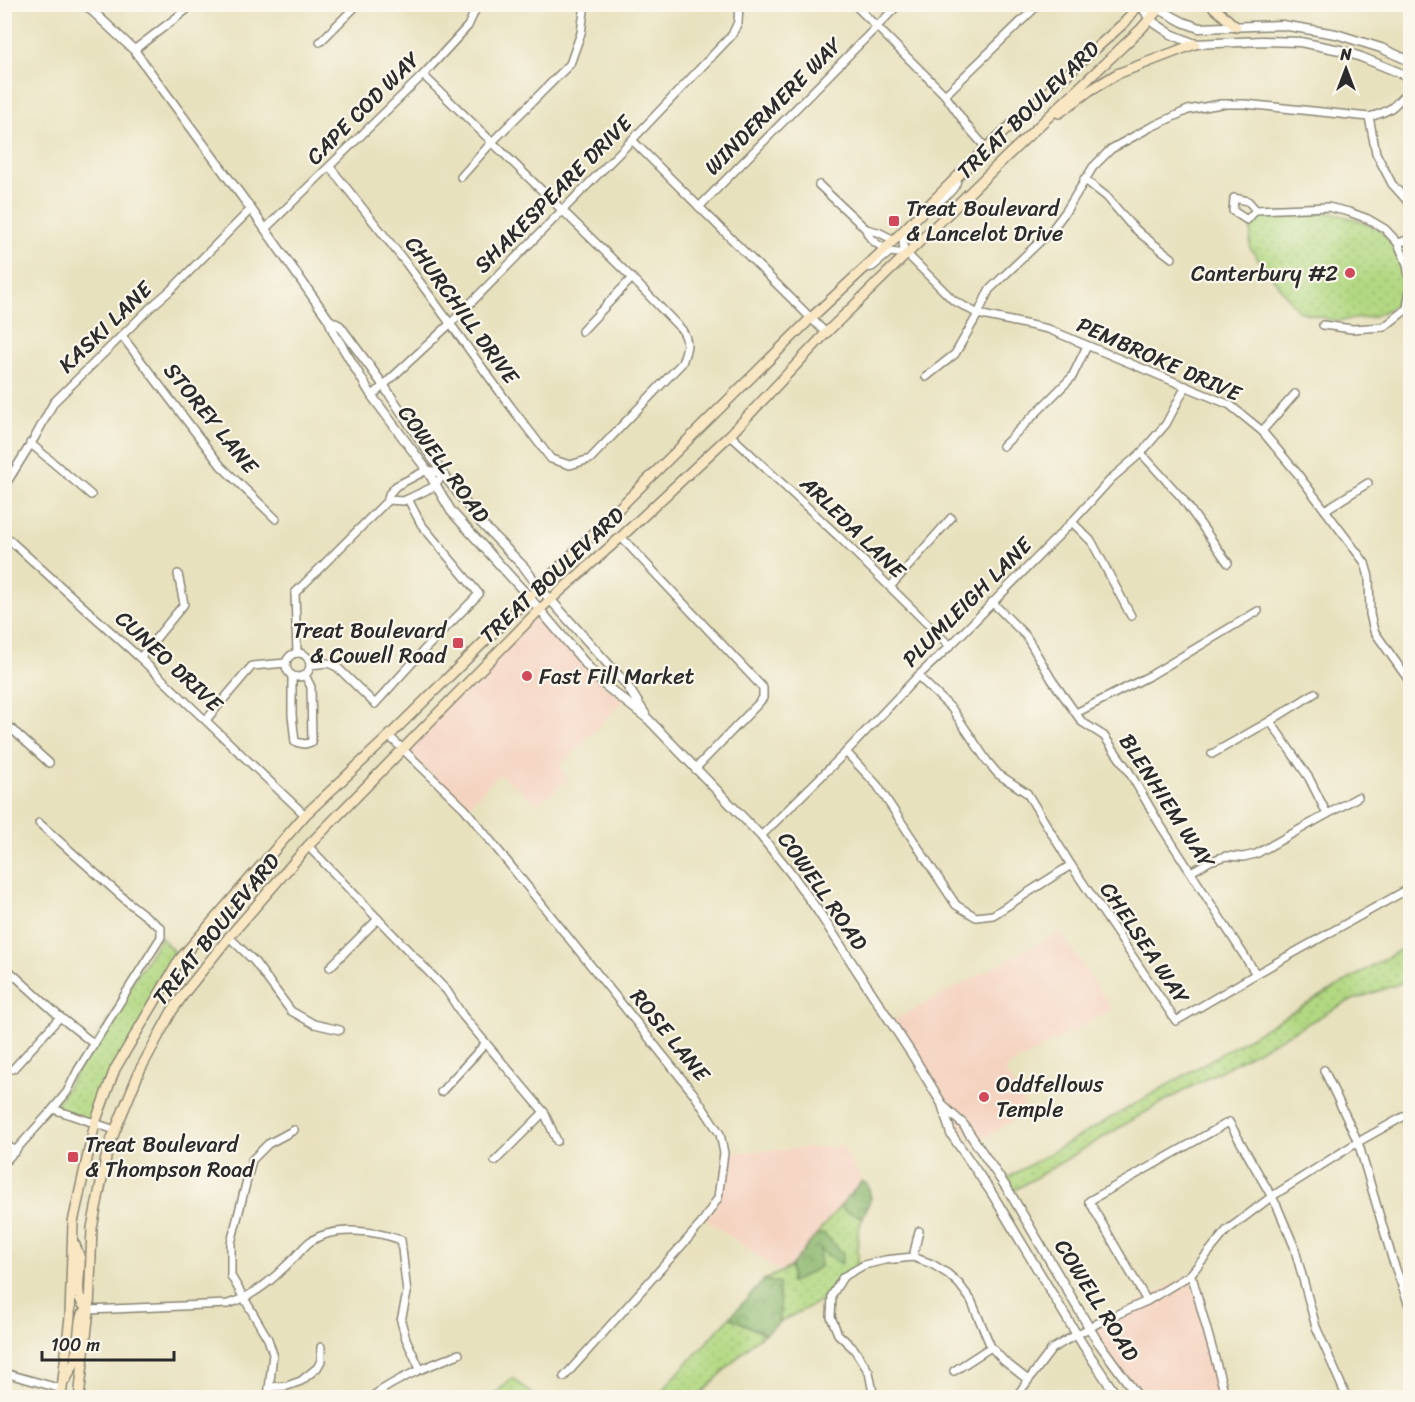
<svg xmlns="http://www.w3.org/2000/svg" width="1415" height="1402" font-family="Sriracha,sans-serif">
<defs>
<pattern id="grass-dots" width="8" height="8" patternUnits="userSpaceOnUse" patternTransform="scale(1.5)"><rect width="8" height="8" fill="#b2d882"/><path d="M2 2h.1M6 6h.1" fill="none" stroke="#99ba70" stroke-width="1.8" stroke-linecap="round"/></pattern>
<pattern id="forest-crowns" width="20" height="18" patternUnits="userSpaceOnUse" patternTransform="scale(1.5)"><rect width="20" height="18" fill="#8db870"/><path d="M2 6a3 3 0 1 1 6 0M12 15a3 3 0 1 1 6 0" fill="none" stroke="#73965c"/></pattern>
</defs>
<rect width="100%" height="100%" fill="#fbf7ec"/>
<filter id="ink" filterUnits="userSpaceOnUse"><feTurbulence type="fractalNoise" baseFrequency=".0167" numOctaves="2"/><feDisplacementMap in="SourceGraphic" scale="12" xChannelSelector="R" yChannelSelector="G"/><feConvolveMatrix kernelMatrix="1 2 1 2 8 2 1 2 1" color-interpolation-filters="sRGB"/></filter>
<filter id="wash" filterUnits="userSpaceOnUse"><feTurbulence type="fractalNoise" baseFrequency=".008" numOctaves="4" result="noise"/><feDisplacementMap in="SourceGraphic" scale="24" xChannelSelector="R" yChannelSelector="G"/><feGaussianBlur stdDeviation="1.35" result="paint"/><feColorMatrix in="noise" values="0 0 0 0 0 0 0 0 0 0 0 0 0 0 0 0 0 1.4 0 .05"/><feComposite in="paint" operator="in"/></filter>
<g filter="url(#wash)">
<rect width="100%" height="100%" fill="#e8e1be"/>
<g fill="#f5d3c1">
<polygon points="539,610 602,683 624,700 560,766 568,780 538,803 499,774 465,809 403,749"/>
<polygon points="1060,932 1112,1009 1004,1069 1028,1112 975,1143 942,1104 891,1022"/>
<polygon points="842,1146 862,1181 791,1266 781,1272 705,1218 718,1198 724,1153"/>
<polygon points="1190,1275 1226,1397 1139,1397 1090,1328"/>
</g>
<g fill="url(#grass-dots)" stroke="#6e8256" stroke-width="1.5">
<polygon points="1322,213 1332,213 1354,219 1369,225 1378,229 1393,245 1400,264 1403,281 1402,290 1398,300 1392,307 1381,313 1372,317 1336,321 1298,311 1250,248 1251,226 1262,215"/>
<polygon points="161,937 180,959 115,1069 95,1123 53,1109"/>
<polygon points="1410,944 1410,980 1347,1002 1154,1107 1010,1193 1002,1181"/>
<polygon points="840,1206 845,1211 863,1217 858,1232 858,1269 843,1277 832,1295 780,1322 779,1283 764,1280 781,1272 791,1266 791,1282 819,1250 824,1234 816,1235"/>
<polygon points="730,1317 764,1334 752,1343 698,1397 655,1398"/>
<polygon points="513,1378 536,1397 491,1397"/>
</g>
<g fill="url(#forest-crowns)" stroke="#5c724e" stroke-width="1.5">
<polygon points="862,1181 868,1185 871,1198 863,1217 845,1211 840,1206"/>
<polygon points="824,1234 843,1253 841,1264 820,1250 820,1267 791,1283 791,1266 816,1235"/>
<polygon points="764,1280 779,1283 780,1322 764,1334 730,1317"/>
</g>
</g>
<g filter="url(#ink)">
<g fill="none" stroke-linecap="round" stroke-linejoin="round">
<defs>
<g id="minor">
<polyline points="854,4 945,95 967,126 986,148"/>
<polyline points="320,42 358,4"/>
<polyline points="134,50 194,4"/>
<polyline points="945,95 1039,4"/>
<polyline points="1369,117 1376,153 1392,184 1410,204"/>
<polyline points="632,140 826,333"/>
<path d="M 330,167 L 406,263 L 511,407 L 551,459 L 570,465 L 590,459 L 682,363 C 687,348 690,343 682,330 L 632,278 L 423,75"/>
<polyline points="461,177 492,142 570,64 581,33 585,4"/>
<polyline points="1084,179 1107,197 1129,223 1142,235 1172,258"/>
<path d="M 819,185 L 866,229 C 868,239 877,244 885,249"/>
<path d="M 939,202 C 946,195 958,188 957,177"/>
<polyline points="699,207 899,4"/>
<polyline points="1256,210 1248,201 1234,198 1233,211 1247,220 1256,210 1328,207 1349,212 1368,219 1385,229 1398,243 1407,264 1410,286 1407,309 1384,327 1352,329 1323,325"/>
<path d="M 911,228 C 904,235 902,241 904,251 L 953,300 L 978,314 L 1048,329 L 1230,405 L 1262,431 L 1297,473 L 1365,563 L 1369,577 L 1370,614 L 1374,631 L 1410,682"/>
<polyline points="265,229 423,75 468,26 478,4"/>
<polyline points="866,229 878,232 894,240"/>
<polyline points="1398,243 1410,239"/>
<polyline points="865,268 872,267 890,252 906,254"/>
<polyline points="582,331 632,278"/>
<polyline points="122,336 221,466 276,519"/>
<path d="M 926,377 L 955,354 L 978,314 L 989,290 L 1051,231 L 1066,211 L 1093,167 L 1111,149 L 1149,128 L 1188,110 L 1221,104 L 1245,104 L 1369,117 C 1392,111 1395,106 1410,88"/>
<polyline points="372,396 451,323 632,140 732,35 738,22 739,4"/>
<polyline points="1262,431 1295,394"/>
<polyline points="730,435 837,535 950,646"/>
<polyline points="30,443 91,495"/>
<polyline points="1003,446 1072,377 1087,346"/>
<polyline points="1141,453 1182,498 1228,563"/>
<polyline points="4,487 35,437 54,402 151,307 173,288 251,209"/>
<polyline points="1325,510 1368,483"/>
<polyline points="1072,522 1092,542 1131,616"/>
<polyline points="4,535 140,658 305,815"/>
<polyline points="621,537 763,688 763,698 757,705 695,769"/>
<polyline points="890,587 951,518"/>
<polyline points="992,602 1026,636 1052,680 1082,722 1104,736 1128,770 1159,823 1256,974"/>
<circle cx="298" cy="665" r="12"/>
<polyline points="297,653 295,593 388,500 389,494 396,486 427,470 443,474 435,486 408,499"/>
<polyline points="140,658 184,604 178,574"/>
<polyline points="310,665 328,663 337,667 375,704 423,651 479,594 421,524 408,499 403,501 388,500"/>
<polyline points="292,676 292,715 295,742 305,744 312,742 311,687 305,675"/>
<polyline points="918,676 952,709 987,761 998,774 1027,793 1071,865 1176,1021 1256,974 1410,888"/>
<polyline points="1076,713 1151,675 1258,611"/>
<polyline points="206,720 252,666 286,663"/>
<polyline points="1270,721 1309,778 1327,814"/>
<polyline points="4,722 49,763"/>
<polyline points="389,736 465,809 694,1094 720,1134 724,1153 718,1198 701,1224 564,1377"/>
<polyline points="846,752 877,785 956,905 976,917 993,915 1071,865"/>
<polyline points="1212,754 1270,721 1315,693"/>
<polyline points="39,823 129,903 161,928 161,937 107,1023 78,1070 67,1092 53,1109"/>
<polyline points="761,836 846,752 918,676 950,646 1072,522 1112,478 1141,453 1166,424 1186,386"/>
<polyline points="308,846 447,991 463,1016 544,1112 557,1141"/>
<polyline points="1191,872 1210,861 1226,856 1243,857 1256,854 1358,797"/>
<polyline points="229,937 254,961 291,1011 314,1024 340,1030"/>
<polyline points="4,966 60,1017 94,1044"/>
<polyline points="330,967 378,919"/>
<polyline points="13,1069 60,1017"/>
<polyline points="1324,1070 1358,1142 1392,1258 1410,1308"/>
<polyline points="441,1092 485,1044"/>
<polyline points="4,1142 15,1152"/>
<polyline points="495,1161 544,1112"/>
<polyline points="4,1163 53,1109 115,1130"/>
<polyline points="913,1257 919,1231"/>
<polyline points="1190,1275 1193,1280 1226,1398"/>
<polyline points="1147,1301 1089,1201 1229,1122 1277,1206 1294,1246 1316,1327 1347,1398"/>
<path d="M 89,1310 L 228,1304 C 257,1295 274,1278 295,1257 C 300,1252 305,1245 311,1241 C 335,1225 376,1231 401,1240 L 407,1293 L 401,1321 L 406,1339 L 420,1369"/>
<polyline points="954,1371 991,1347"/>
<polyline points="4,1378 8,1374 62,1389"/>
<polyline points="269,1387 287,1386 301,1381 317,1368 321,1361 321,1347"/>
<polyline points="268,1398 273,1354 268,1339 231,1276 231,1243 252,1160 268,1144 294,1130"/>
<path d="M 370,1398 C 397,1378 428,1366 459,1354"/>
<polyline points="874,1398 869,1372 854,1349 838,1334 831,1317 832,1295 843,1277 864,1265 885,1260 913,1257 932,1264 948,1274 959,1284 971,1300 991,1347 1004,1361 1028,1380"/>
<polyline points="1015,1398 1052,1349 1065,1341 1100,1322 1147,1301 1190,1275 1226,1231 1271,1197 1358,1142 1410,1113"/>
</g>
<g id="tertiary">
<polyline points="85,4 134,50 251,209 329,320 334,333 372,396 427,470 451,511 529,597 602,683 648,719 761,836 790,872 818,911 913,1056 942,1104 951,1134 991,1192 1083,1345 1118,1398"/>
<polyline points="1141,4 1150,20 1171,34 1195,44 1262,41 1300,42 1340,50 1361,57 1410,77"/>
<polyline points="1146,4 1159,9 1183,22 1199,28 1282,25 1336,34 1381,48 1410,61"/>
<polyline points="329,320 340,326 384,386 443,474 482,524 524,567 539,587 626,684 645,714"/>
<polyline points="944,1107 963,1124 1010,1193 1096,1339 1139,1398"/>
</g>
<g id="secondary">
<polyline points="1210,4 1236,27"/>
<polyline points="1059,113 1089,91 1117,74 1195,44"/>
<path d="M 75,1245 C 77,1250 79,1255 80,1259 C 81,1276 72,1299 89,1310"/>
<polyline points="66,1379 76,1360 80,1321 82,1314 89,1310"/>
<polyline points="60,1398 62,1389 70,1317 73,1222 95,1123 115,1069 180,959 305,815 389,736 811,318 888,246 986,148 1125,22 1139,4"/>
<polyline points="79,1398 89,1310 92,1228 108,1148 140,1070 172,1011 186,991 229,937 308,846 539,610 621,537 730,435 826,333 1005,158 1141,29 1163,4"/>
</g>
</defs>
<use href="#minor" stroke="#8a8674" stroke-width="10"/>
<use href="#tertiary" stroke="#8a8674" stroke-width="11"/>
<use href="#secondary" stroke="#8a8674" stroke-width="12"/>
<use href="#minor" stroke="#fff" stroke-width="7"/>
<use href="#tertiary" stroke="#fff" stroke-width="8"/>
<use href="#secondary" stroke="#f9e7c3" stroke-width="9"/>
</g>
</g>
<g fill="#d1495b" stroke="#fbf7ec" stroke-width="2">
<rect x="888" y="215" width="12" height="12" rx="3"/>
<circle cx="1350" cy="273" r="6"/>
<rect x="452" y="637" width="12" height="12" rx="3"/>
<circle cx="527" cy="676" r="6"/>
<circle cx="984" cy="1097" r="6"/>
<rect x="67" y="1151" width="12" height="12" rx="3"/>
</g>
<g text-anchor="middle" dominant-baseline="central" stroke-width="4.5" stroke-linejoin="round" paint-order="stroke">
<g font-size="22" fill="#2b2b2b" stroke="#fbf7ec">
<text transform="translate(773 106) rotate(-45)">WINDERMERE WAY</text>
<text transform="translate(363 108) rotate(-45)">CAPE COD WAY</text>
<text transform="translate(1028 110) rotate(-44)">TREAT BOULEVARD</text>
<text transform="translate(553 194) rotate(-45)">SHAKESPEARE DRIVE</text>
<text transform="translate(462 310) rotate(54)">CHURCHILL DRIVE</text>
<text transform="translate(105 327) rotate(-44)">KASKI LANE</text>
<text transform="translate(1159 359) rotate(24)">PEMBROKE DRIVE</text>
<text transform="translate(211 418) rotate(51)">STOREY LANE</text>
<text transform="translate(444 464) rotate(54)">COWELL ROAD</text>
<text transform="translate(853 527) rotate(44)">ARLEDA LANE</text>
<text transform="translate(552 575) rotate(-43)">TREAT BOULEVARD</text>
<text transform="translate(967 602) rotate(-45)">PLUMLEIGH LANE</text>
<text transform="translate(169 661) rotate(43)">CUNEO DRIVE</text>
<text transform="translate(1167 801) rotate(57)">BLENHIEM WAY</text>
<text transform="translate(823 891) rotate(55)">COWELL ROAD</text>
<text transform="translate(216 929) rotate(-51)">TREAT BOULEVARD</text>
<text transform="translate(1145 943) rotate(56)">CHELSEA WAY</text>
<text transform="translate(670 1035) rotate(51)">ROSE LANE</text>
<text transform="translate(1097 1300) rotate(58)">COWELL ROAD</text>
</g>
<g font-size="22" fill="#2b2b2b" stroke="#fbf7ec" text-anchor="start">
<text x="906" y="208">Treat Boulevard<tspan x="906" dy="25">&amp; Lancelot Drive</tspan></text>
<text x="1338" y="273" text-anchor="end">Canterbury #2</text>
<text x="446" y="630" text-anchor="end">Treat Boulevard<tspan x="446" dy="25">&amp; Cowell Road</tspan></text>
<text x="539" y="676">Fast Fill Market</text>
<text x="996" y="1084">Oddfellows<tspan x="996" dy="25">Temple</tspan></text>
<text x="85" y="1144">Treat Boulevard<tspan x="85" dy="25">&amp; Thompson Road</tspan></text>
</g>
</g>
<rect width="1415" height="1402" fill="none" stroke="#fbf7ec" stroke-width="24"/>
<g transform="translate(1346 69)" stroke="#fbf7ec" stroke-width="4.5" paint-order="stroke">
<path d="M0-4.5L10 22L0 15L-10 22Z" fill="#2b2b2b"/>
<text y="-9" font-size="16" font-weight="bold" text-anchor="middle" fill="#2b2b2b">N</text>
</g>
<path d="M42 1351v9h132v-9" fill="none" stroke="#2b2b2b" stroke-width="3"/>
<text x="51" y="1351" font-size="18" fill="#2b2b2b" stroke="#fbf7ec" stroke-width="4.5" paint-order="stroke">100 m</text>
</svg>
